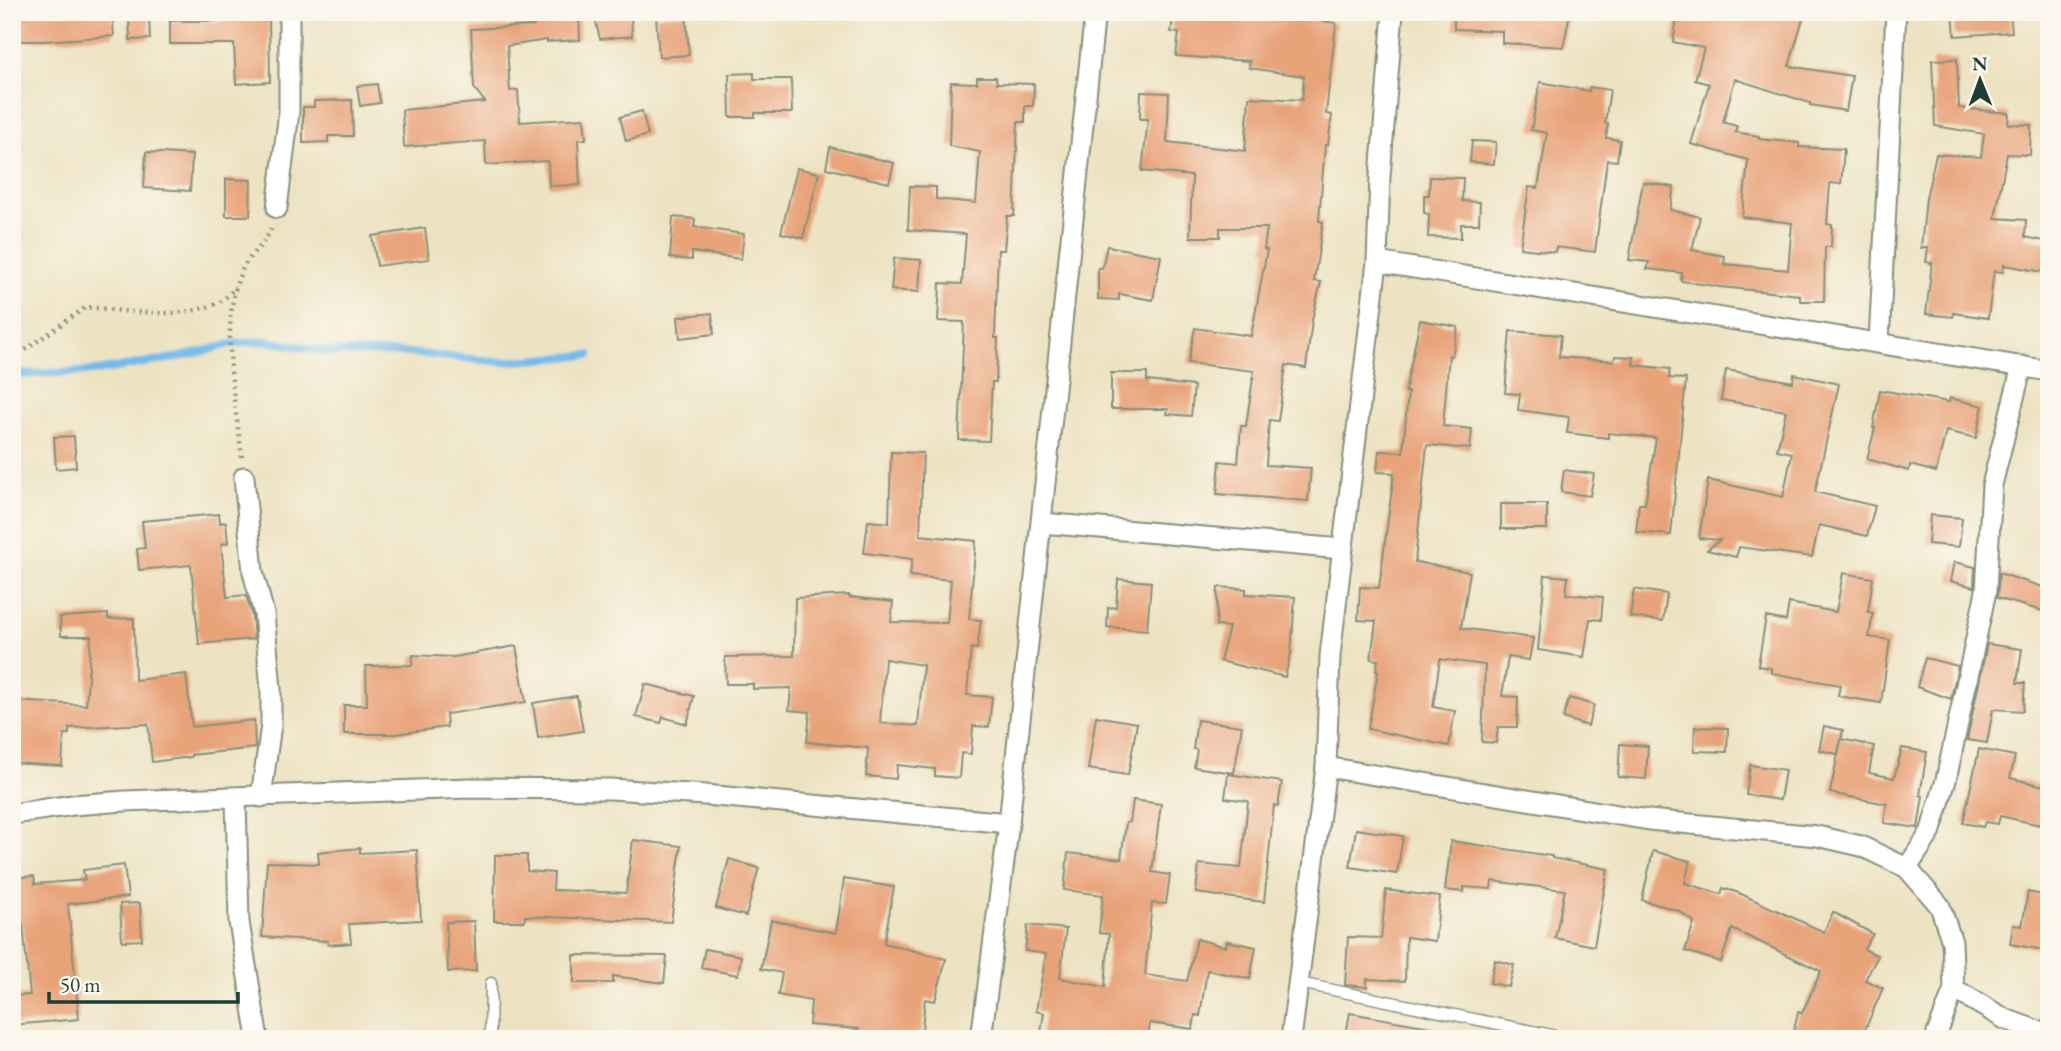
<svg xmlns="http://www.w3.org/2000/svg" width="2061" height="1051" font-family="'EB Garamond',serif">
<rect width="100%" height="100%" fill="#fbf7ec"/>
<filter id="ink" filterUnits="userSpaceOnUse"><feTurbulence type="fractalNoise" baseFrequency=".0143" numOctaves="2"/><feDisplacementMap in="SourceGraphic" scale="14" xChannelSelector="R" yChannelSelector="G"/><feConvolveMatrix kernelMatrix="1 2 1 2 8 2 1 2 1" color-interpolation-filters="sRGB"/></filter>
<filter id="wash" filterUnits="userSpaceOnUse"><feTurbulence type="fractalNoise" baseFrequency=".00686" numOctaves="4" result="noise"/><feDisplacementMap in="SourceGraphic" scale="28" xChannelSelector="R" yChannelSelector="G"/><feGaussianBlur stdDeviation="1.57" result="paint"/><feColorMatrix in="noise" values="0 0 0 0 0 0 0 0 0 0 0 0 0 0 0 0 0 1.4 0 .05"/><feComposite in="paint" operator="in"/></filter>
<g filter="url(#wash)">
<rect width="100%" height="100%" fill="#ede3c3"/>
<g fill="none" stroke-linecap="round" stroke-linejoin="round">
<polyline stroke="#73baea" stroke-width="8" points="12,375 97,371 181,357 231,344 267,341 329,352 409,353 503,362 589,355"/>
</g>
<g id="blocks">
<g fill="#e8a379" fill-rule="evenodd">
<polygon points="77,12 112,12 114,36 43,41 14,41 14,13 77,14"/>
<polygon points="222,12 269,12 270,82 236,84 234,44 170,44 170,21 222,21"/>
<polygon points="532,12 563,12 564,16 579,15 580,40 547,42 547,40 507,46 510,91 518,90 520,122 584,118 586,139 578,140 580,185 549,186 548,161 486,165 485,141 404,147 402,110 485,102 474,88 471,29 534,26"/>
<polygon points="631,12 632,36 600,39 594,14"/>
<polygon points="1174,12 1322,12 1321,21 1336,23 1326,114 1332,115 1328,145 1325,145 1319,221 1323,222 1314,281 1321,282 1312,320 1306,368 1286,365 1278,421 1269,420 1266,465 1311,468 1308,501 1217,494 1220,461 1238,463 1241,426 1246,426 1254,371 1188,363 1195,328 1251,336 1267,250 1264,249 1267,228 1220,228 1220,237 1190,237 1192,176 1142,171 1148,119 1140,119 1141,92 1169,93 1167,142 1245,151 1249,97 1302,100 1304,76 1249,68 1250,61 1176,56 1179,33 1171,32"/>
<polygon points="1454,12 1559,12 1570,14 1563,47 1502,43 1502,31 1454,29"/>
<polygon points="1678,12 1805,12 1789,66 1852,76 1846,111 1810,105 1810,103 1735,79 1723,122 1737,126 1735,132 1759,136 1759,139 1799,143 1799,147 1844,149 1841,184 1830,183 1827,224 1832,225 1831,247 1825,247 1824,301 1800,301 1800,295 1720,287 1681,281 1682,273 1647,269 1649,262 1629,260 1643,182 1674,187 1670,210 1700,217 1692,250 1725,256 1724,264 1788,270 1792,223 1742,217 1748,160 1691,144 1709,84 1695,80 1704,48 1673,42"/>
<polygon points="1953,12 2010,12 2012,32 1955,36"/>
<polygon points="686,14 689,55 659,57 656,16"/>
<polygon points="149,17 150,39 130,40 129,18"/>
<polygon points="1957,59 1959,108 2009,113 2008,124 2031,125 2030,155 2007,154 1995,218 2026,220 2025,237 2049,242 2049,273 2004,265 2003,272 1994,271 1988,318 1953,313 1953,317 1926,314 1932,263 1926,262 1928,248 1921,248 1926,198 1936,154 1981,157 1984,134 1935,126 1932,60"/>
<polygon points="754,73 754,79 791,79 792,113 755,113 755,117 730,117 729,74"/>
<polygon points="977,77 996,77 997,83 1034,84 1033,106 1025,106 1025,122 1018,122 1014,216 1007,216 1004,250 998,250 995,338 998,338 996,382 992,382 989,441 959,440 964,322 938,321 940,283 962,284 966,234 908,230 910,186 936,187 936,199 976,203 980,152 949,146 951,82 977,83"/>
<polygon points="1540,82 1589,91 1590,87 1610,90 1605,123 1608,124 1606,138 1620,140 1617,161 1607,160 1595,252 1556,247 1555,252 1520,248 1529,187 1538,188 1547,133 1531,130"/>
<polygon points="377,84 380,103 360,106 357,86"/>
<polygon points="352,100 353,136 328,136 328,142 303,143 303,107 314,107 314,101"/>
<polygon points="642,111 648,135 626,141 620,117"/>
<polygon points="1472,141 1496,142 1494,164 1470,162"/>
<polygon points="830,147 894,163 889,183 826,168"/>
<polygon points="146,152 192,155 190,191 144,188"/>
<polygon points="797,168 819,173 803,238 781,233"/>
<polygon points="1430,177 1463,178 1462,201 1480,202 1479,224 1461,224 1461,238 1428,237 1429,214 1424,213 1424,195 1429,195"/>
<polygon points="226,179 251,180 250,216 226,216"/>
<polygon points="673,217 695,219 694,227 744,234 741,259 692,252 692,260 670,258"/>
<polygon points="425,228 429,259 377,266 372,236"/>
<polygon points="1107,246 1161,256 1153,300 1119,294 1119,300 1098,299 1098,268 1102,268"/>
<polygon points="894,258 921,260 919,292 891,290"/>
<polygon points="712,313 714,334 680,338 678,317"/>
<polygon points="1420,320 1458,327 1452,356 1449,355 1443,426 1472,429 1470,449 1427,445 1415,562 1470,572 1461,628 1533,638 1529,660 1508,657 1502,696 1518,697 1517,727 1498,727 1496,743 1482,742 1485,665 1440,659 1433,707 1455,711 1449,746 1368,729 1378,671 1376,671 1378,660 1371,659 1376,621 1358,620 1360,587 1379,588 1394,473 1377,472 1379,451 1403,452 1408,392 1405,392"/>
<polygon points="1510,331 1561,335 1559,357 1614,361 1615,356 1634,357 1633,365 1670,369 1669,378 1686,379 1671,535 1636,532 1639,504 1645,504 1656,438 1608,433 1608,438 1567,433 1569,417 1518,410 1520,394 1505,393"/>
<polygon points="1726,370 1793,382 1794,374 1839,384 1815,492 1875,506 1867,536 1819,525 1812,557 1739,547 1736,557 1707,550 1720,540 1699,538 1708,480 1783,497 1792,453 1777,450 1786,411 1721,400"/>
<polygon points="1111,373 1147,373 1147,381 1194,386 1191,416 1167,414 1168,409 1111,409"/>
<polygon points="1880,390 1949,402 1950,398 1983,406 1976,438 1946,431 1936,472 1910,465 1909,471 1867,459 1875,428 1873,428"/>
<polygon points="74,436 76,467 56,469 54,437"/>
<path d="M 891,452 L 923,453 L 920,535 L 976,541 L 969,619 L 981,620 L 977,649 L 971,648 L 967,695 L 992,697 L 989,727 L 973,726 L 971,754 L 961,753 L 959,778 L 935,776 L 935,769 L 897,765 L 896,779 L 866,776 L 868,748 L 807,742 L 810,712 L 789,710 L 791,688 L 753,689 L 753,684 L 726,684 L 725,657 L 794,656 L 795,598 L 849,595 L 849,597 L 893,602 L 891,622 L 947,623 L 951,580 L 910,576 L 912,559 L 864,553 L 868,521 L 889,523 ZM 885,659 L 923,665 L 918,726 L 880,723 Z"/>
<polygon points="1564,470 1594,474 1590,496 1561,492"/>
<rect x="1501" y="504" width="46" height="25"/>
<polygon points="219,514 220,523 226,522 228,543 221,544 227,597 246,595 252,616 254,639 199,644 191,565 139,570 137,549 145,548 142,521"/>
<polygon points="1930,515 1962,518 1959,547 1928,544"/>
<polygon points="1954,562 1975,567 1974,587 1950,581"/>
<polygon points="1843,573 1873,578 1868,612 1873,613 1869,637 1890,640 1881,703 1838,696 1840,685 1771,673 1771,668 1758,666 1766,617 1786,621 1789,603 1836,612"/>
<polygon points="1999,573 2049,589 2043,611 1997,598"/>
<polygon points="1545,575 1568,577 1566,594 1603,597 1601,620 1590,619 1584,657 1538,650"/>
<polygon points="1118,579 1151,582 1147,630 1107,627 1108,608 1116,607"/>
<polygon points="1218,587 1246,589 1246,594 1295,597 1291,653 1285,677 1220,661 1229,627 1216,626"/>
<polygon points="1634,589 1667,594 1663,621 1630,617"/>
<polygon points="108,614 108,619 134,618 135,680 186,674 192,727 254,720 255,748 191,755 191,757 152,762 148,724 69,728 69,734 64,734 62,766 12,763 12,701 86,705 91,636 61,636 60,617"/>
<polygon points="1987,644 2022,649 2017,683 2025,683 2023,711 1993,709 1987,743 1967,740"/>
<polygon points="516,646 526,702 446,714 447,727 395,734 344,734 344,705 367,705 366,666 412,665 413,655 454,657"/>
<polygon points="1925,658 1958,666 1951,699 1917,687"/>
<polygon points="645,684 694,696 687,724 663,717 661,723 636,717"/>
<polygon points="577,696 583,731 538,738 533,703"/>
<polygon points="1569,698 1594,705 1588,726 1563,718"/>
<polygon points="1096,716 1137,723 1128,775 1088,769"/>
<polygon points="1197,720 1242,726 1234,773 1194,767 1197,750 1193,749"/>
<polygon points="1824,726 1843,730 1838,754 1819,750"/>
<polygon points="1695,727 1728,728 1727,752 1694,751"/>
<polygon points="1841,739 1874,746 1869,773 1894,778 1902,748 1927,752 1920,795 1923,796 1918,828 1884,823 1887,804 1830,793"/>
<polygon points="1620,744 1648,746 1646,779 1618,777"/>
<polygon points="1979,749 2015,756 2010,778 2049,787 2049,827 2000,816 1998,824 1985,822 1983,827 1963,823"/>
<polygon points="1750,765 1785,770 1780,800 1746,795"/>
<polygon points="1228,774 1282,782 1278,806 1274,805 1264,902 1196,893 1199,864 1241,868 1248,801 1225,798"/>
<polygon points="1133,800 1161,804 1152,872 1170,875 1166,904 1152,903 1145,975 1187,981 1197,939 1226,947 1227,941 1256,947 1250,979 1207,970 1200,1016 1195,1015 1193,1029 1150,1023 1148,1039 1040,1039 1044,1013 1036,1011 1046,954 1025,951 1028,925 1066,929 1060,978 1105,987 1109,934 1099,933 1103,895 1064,890 1068,853 1121,859 1126,823 1130,822"/>
<polygon points="1356,829 1403,836 1397,874 1350,867"/>
<polygon points="633,840 681,846 671,922 525,916 525,921 494,921 495,855 527,855 527,871 554,873 553,890 626,893"/>
<polygon points="1451,841 1552,856 1552,858 1608,869 1594,946 1555,938 1565,890 1492,881 1491,889 1464,887 1464,892 1445,890"/>
<polygon points="360,848 360,853 417,850 421,920 349,924 351,943 328,945 328,941 262,937 267,862 319,864 318,852"/>
<polygon points="1653,851 1690,861 1685,883 1721,894 1723,888 1739,893 1824,932 1833,912 1873,934 1864,949 1878,956 1865,980 1883,988 1861,1039 1792,1039 1798,1012 1802,1013 1821,971 1732,929 1721,962 1685,951 1694,922 1679,911 1642,900"/>
<polygon points="729,859 759,868 746,916 716,908"/>
<polygon points="124,865 128,897 68,904 79,1019 12,1025 12,996 30,995 23,925 12,926 12,878 34,876 35,884 85,880 83,870"/>
<polygon points="844,879 894,887 884,943 946,959 935,1001 925,999 921,1039 858,1039 859,1029 809,1025 811,1001 778,995 782,973 761,969 771,920 836,933"/>
<polygon points="1386,890 1440,897 1435,941 1406,937 1405,981 1367,979 1367,987 1345,985 1348,937 1381,938"/>
<polygon points="2028,892 2049,896 2049,951 2010,944 2013,925 2022,926"/>
<polygon points="140,903 142,940 122,941 120,904"/>
<polygon points="474,921 476,971 448,972 446,922"/>
<polygon points="705,949 741,956 738,975 701,968"/>
<polygon points="574,955 667,956 664,983 613,976 613,983 574,983"/>
<polygon points="1495,960 1514,965 1509,987 1490,983"/>
<polygon points="1350,1013 1436,1028 1435,1039 1345,1039"/>
</g>
</g>
</g>
<g filter="url(#ink)">
<use href="#blocks" fill-opacity="0" stroke="#86907c" stroke-width="2"/>
<g fill="none" stroke-linecap="round" stroke-linejoin="round">
<defs>
<g id="service">
<polyline points="1299,983 1552,1035 1561,1039"/>
<polyline points="490,1039 491,983"/>
</g>
<g id="minor">
<polyline points="277,208 289,112 289,12"/>
<polyline points="1377,262 2049,371"/>
<polyline points="1879,342 1896,12"/>
<polyline points="244,477 253,572 264,614 271,689 271,725 261,797"/>
<polyline points="1042,523 1342,549"/>
<polyline points="1326,767 1649,820 1817,836 1861,846 1907,868 1940,906 1952,942 1954,989 1935,1039"/>
<polyline points="236,798 239,922 258,1039"/>
<polyline points="12,814 73,805 125,801 469,788 610,789 705,795 1009,823"/>
<polyline points="1907,868 1930,833 1946,780 1986,591 1992,485 2022,366"/>
<polyline points="1954,989 2005,1019 2049,1035"/>
<polyline points="981,1039 1009,823 1095,12"/>
<polyline points="1291,1039 1326,767 1330,656 1377,262 1380,177 1393,12"/>
</g>
</defs>
<use href="#service" stroke="#86907c" stroke-width="13"/>
<use href="#minor" stroke="#86907c" stroke-width="23"/>
<g stroke="#86907c" stroke-width="4.5" stroke-dasharray="2 5" stroke-linecap="butt">
<path d="M 12,352 L 24,351 L 86,307 C 128,311 180,321 220,302 C 226,298 231,292 236,287"/>
<path d="M 242,457 C 235,402 218,320 243,268 C 250,254 265,244 271,229"/>
</g>
<use href="#service" stroke="#fff" stroke-width="10"/>
<use href="#minor" stroke="#fff" stroke-width="19"/>
</g>
</g>
<rect width="2061" height="1051" fill="none" stroke="#fbf7ec" stroke-width="42"/>
<g transform="translate(1980 80) rotate(359)" stroke="#fbf7ec" stroke-width="5" paint-order="stroke">
<path d="M0-5L12 26L0 18L-12 26Z" fill="#1f3d34"/>
<text y="-10" font-size="19" font-weight="bold" text-anchor="middle" fill="#1f3d34">N</text>
</g>
<path d="M49 992v10h189v-10" fill="none" stroke="#1f3d34" stroke-width="3.5"/>
<text x="60" y="992" font-size="21" fill="#1f3d34" stroke="#fbf7ec" stroke-width="5" paint-order="stroke">50 m</text>
</svg>
